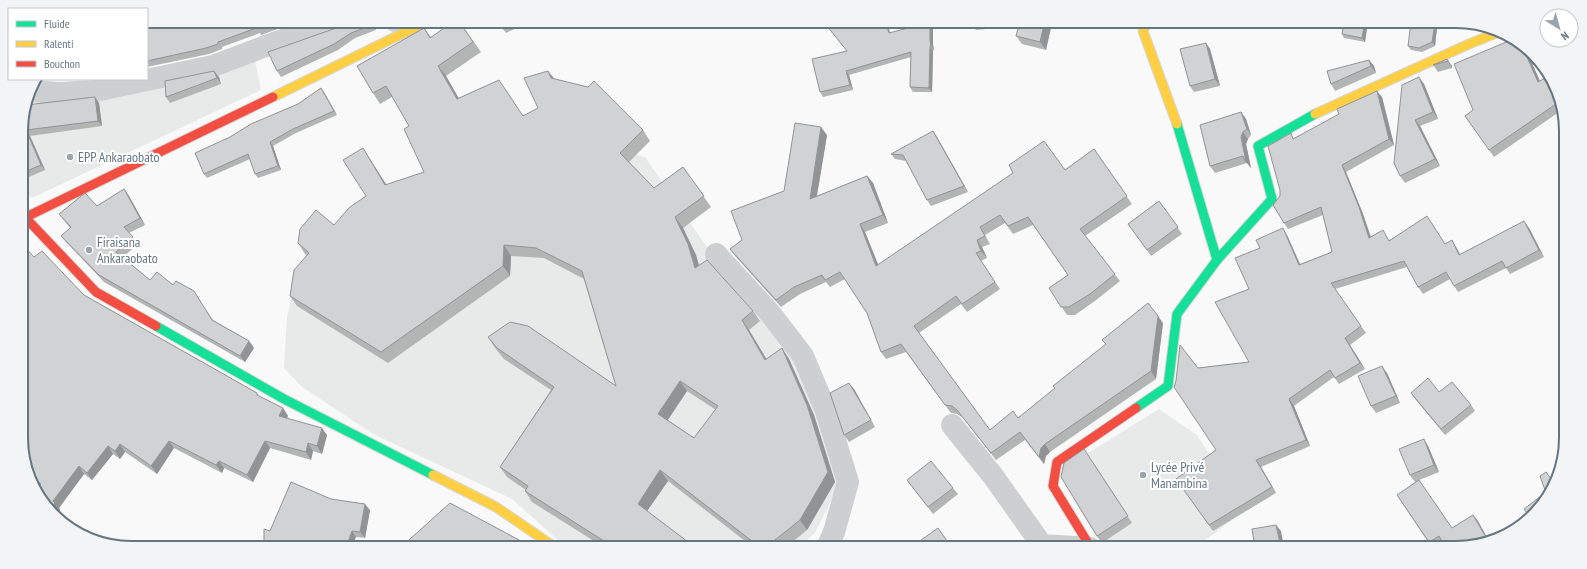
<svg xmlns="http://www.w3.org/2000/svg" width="1587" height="569" font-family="'PT Sans Narrow',sans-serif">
<rect width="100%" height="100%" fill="#f9f9f9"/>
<g fill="#e8e9e9">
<polygon points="255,60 261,90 32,198 22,191 21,123 28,99"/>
<polygon points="544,136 645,157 709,250 796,353 844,475 815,533 798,548 567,548 512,499 375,435 302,387 284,368 287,317 296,280 382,186"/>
<polygon points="1159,409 1197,435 1245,510 1195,548 1106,548 1096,537 1063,481 1064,468"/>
</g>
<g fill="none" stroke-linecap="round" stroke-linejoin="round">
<defs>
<g id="fast">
<polyline points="1217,260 1272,199 1258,146 1315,114"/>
<polyline points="156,326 284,399 433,475"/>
<polyline points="1136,408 1168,386 1177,314 1217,260 1177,124"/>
</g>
<g id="slow">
<polyline points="1147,21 1143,31 1177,124"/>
<polyline points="273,97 428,21"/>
<polyline points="1315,114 1469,44 1499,32"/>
<polyline points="433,475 496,507 556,548"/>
</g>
<g id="jam">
<polyline points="22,214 96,292 156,326"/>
<polyline points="22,219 273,97"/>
<polyline points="1091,548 1053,486 1057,462 1136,408"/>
</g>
</defs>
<use href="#fast" stroke="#d5d6d7" stroke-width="11"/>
<use href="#slow" stroke="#d5d6d7" stroke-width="11"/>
<use href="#jam" stroke="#d5d6d7" stroke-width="11"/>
<g stroke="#cecfd0" stroke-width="22">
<polyline points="395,21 413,28"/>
<polyline points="30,91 60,93 95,91 213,66 263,47 338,21"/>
<polyline points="716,254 770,313 803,356 826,411 848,482 834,532 827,548"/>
<polyline points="952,425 993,476 1042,545 1090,548"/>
</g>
<use href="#fast" stroke="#16e098" stroke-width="9"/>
<use href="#slow" stroke="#ffcf43" stroke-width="9"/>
<use href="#jam" stroke="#f24e42" stroke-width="9"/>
</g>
<g fill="#b3b5b5" fill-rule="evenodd">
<polygon points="147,21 300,21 261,35 260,33 222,47 222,49 209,54 147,67"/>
<polygon points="345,21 372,21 376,30 355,38 338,50 281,77 277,71 344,23"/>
<path d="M 459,21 L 481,52 L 446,76 L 458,98 L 523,116 L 538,108 L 548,71 L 554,79 L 643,130 L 650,141 L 629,162 L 654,188 L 683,167 L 711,207 L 683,228 L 696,255 L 699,265 L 753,311 L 760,321 L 749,330 L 766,359 L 782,348 L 789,359 L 814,415 L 835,482 L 807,530 L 785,548 L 754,548 L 668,481 L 647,511 L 696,548 L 605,548 L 532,502 L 525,491 L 526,490 L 507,477 L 500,467 L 551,390 L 504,359 L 495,348 L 488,337 L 616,386 L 584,279 L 544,258 L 511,256 L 510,276 L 388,363 L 297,306 L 290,296 L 307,255 L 305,254 L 298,243 L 334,225 L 366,196 L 363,148 L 386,185 L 424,172 L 409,126 L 392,97 L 380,104 L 373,93 L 424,28 L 431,37 ZM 687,391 L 716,410 L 694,438 L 668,420 Z"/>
<polygon points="499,21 524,21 525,24 506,33 503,29"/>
<polygon points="823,21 886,21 890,33 912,27 912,21 932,21 933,22 933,45 934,50 933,51 932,92 913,92 910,87 911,57 849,75 853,90 823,97 820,92 847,51"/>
<polygon points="970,21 1059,21 1052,23 1046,50 1022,44 1016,36 1019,26 976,30 970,22"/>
<polygon points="1368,21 1365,42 1344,38 1342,34"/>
<polygon points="1435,24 1437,27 1435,46 1422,52 1411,50 1408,46"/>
<polygon points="1511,40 1526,50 1540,81 1547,77 1562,110 1494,157 1465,116 1473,110"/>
<polygon points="1206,43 1210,49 1220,86 1194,92 1190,86"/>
<polygon points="1447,59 1452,66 1452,68 1438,72 1433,65"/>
<polygon points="1369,60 1374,66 1376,73 1335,91 1331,84"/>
<polygon points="219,77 221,84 170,103 166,97"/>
<polygon points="1424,84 1438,119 1420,126 1440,166 1405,183 1400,176"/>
<polygon points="321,88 337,115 296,133 273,146 281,170 258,178 255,174 250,159 207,178 204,174 230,137 298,104"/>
<polygon points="1382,97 1394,145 1346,172 1363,214 1371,237 1387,237 1389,240 1432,223 1445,244 1452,240 1456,247 1460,255 1529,228 1544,257 1510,274 1506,268 1458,292 1450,279 1423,294 1418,287 1407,267 1335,289 1366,333 1350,345 1365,369 1339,384 1334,377 1294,406 1310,446 1261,467 1276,493 1213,531 1176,479 1216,450 1198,368 1249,362 1249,289 1260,248 1287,235 1300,264 1332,252 1323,215 1288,229 1284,223 1280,196 1295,138"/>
<polygon points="99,103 102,126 30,136 45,170 22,180 21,123"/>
<polygon points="1241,112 1246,119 1251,135 1248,139 1246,144 1251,168 1247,163 1215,173 1210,166"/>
<polygon points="933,131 937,137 968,192 931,206 927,200 906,161 895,159 891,154"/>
<polygon points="827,135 817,196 867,176 873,183 888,223 865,232 878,265 1065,170 1094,149 1132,204 1085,236 1120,281 1095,301 1075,315 1067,315 1049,288 1068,275 1033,225 1013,234 1005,223 985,235 990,244 982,247 987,258 981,261 1000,289 967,312 961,304 919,333 990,430 1018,418 1163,323 1156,379 1050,452 1046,456 1044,464 1025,440 996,460 962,417 957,414 951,413 906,352 886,359 881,352 867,313 845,279 830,287 826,282 800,294 781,307 735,256 730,249 742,240 784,191"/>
<polygon points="124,189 129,196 145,225 129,233 138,244 123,257 150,280 173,285 198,298 213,320 249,341 254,348 245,362 104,282 66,242 61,236 70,228 59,214 97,206"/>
<polygon points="1159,201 1182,234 1151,256 1128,224"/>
<polygon points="34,257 84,295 257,393 259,396 283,408 288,416 287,418 327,435 322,454 313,451 311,460 270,448 253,482 224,468 222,473 174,448 157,474 125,452 120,459 113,454 92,480 84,474 59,508 60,510 56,516 48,511 39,486 35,483 23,460"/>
<polygon points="1387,373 1400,403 1376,413 1371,406"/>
<polygon points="854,389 875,427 849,442 844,435"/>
<polygon points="1439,392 1471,405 1475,411 1445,435 1415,399 1411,393"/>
<polygon points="1428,446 1439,472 1419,480 1452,528 1473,515 1478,521 1435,548 1432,548 1397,495 1418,480 1415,482 1410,475"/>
<polygon points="1084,449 1132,523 1102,543 1097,536"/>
<polygon points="907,480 953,488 958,494 933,514"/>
<polygon points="331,499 370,510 365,538 356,537 270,531"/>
</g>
<g fill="#929394">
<polygon points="371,21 372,21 376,30 372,25"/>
<polygon points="885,21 886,21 892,38 889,33"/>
<polygon points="930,21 932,21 933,22 933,45 934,50 931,46 930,40"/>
<polygon points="1045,21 1051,21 1052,23 1046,50 1040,42"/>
<polygon points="1365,21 1368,21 1365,42 1362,38"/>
<polygon points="1435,24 1437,27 1435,46 1432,42"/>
<polygon points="1206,43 1210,49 1220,86 1215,79"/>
<polygon points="930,47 933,51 932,92 929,88"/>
<polygon points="1523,48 1526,50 1544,90 1538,82"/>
<polygon points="1447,59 1452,66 1452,68 1448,61"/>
<polygon points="1369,60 1374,66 1376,73 1371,66"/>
<polygon points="438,66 446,76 465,109 457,99"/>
<polygon points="214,71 219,77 221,84 217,78"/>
<polygon points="548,71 556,81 551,78"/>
<polygon points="846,71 849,75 853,90 850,85"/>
<polygon points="1419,77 1424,84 1438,119 1433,112"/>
<polygon points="321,88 324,92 337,115 334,111"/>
<polygon points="1377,91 1382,97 1394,145 1389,139"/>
<polygon points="95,97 99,103 102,126 98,121"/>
<polygon points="1241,112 1246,119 1251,135 1247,129"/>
<polygon points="1415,120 1420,126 1440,166 1435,159"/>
<polygon points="821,127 827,135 815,206 810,199"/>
<polygon points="26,130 30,136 45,170 41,165"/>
<polygon points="933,131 937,137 968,192 964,186"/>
<polygon points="1243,132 1248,139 1246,144 1251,168 1246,162 1241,137"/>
<polygon points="270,142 273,146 281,170 278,166"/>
<polygon points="363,148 370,159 393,195 385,185"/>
<polygon points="1342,165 1346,172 1363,214 1373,244 1369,238"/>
<polygon points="867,176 873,183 888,223 883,215"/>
<polygon points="124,189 129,196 145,225 140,218"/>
<polygon points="675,217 683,228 696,255 702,278 695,268"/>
<polygon points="1524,221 1529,228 1544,257 1539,250"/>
<polygon points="860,224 865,232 882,274 876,266"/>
<polygon points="1283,228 1287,235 1303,271 1299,265"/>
<polygon points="977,240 982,247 987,258 981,251"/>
<polygon points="1452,240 1456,247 1464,262 1459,255"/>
<polygon points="504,245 511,256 510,276 503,266"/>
<polygon points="1158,316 1163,323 1156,379 1151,371"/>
<polygon points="742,320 749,330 773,370 765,360"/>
<polygon points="1345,338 1350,345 1365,369 1360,363"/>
<polygon points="249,341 254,348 245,362 240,356"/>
<polygon points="782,348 789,359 814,415 835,482 807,530 800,520"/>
<polygon points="1382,366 1387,373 1400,403 1396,396"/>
<polygon points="680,381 687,391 665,424 658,414"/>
<polygon points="849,383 854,389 875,427 871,420"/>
<polygon points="1289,399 1294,406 1310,446 1306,440"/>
<polygon points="283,408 288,416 284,424 279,416"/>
<polygon points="322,428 327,435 322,454 317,446"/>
<polygon points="1424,439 1428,446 1439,472 1434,465"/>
<polygon points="169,441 174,448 157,474 151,466"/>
<polygon points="265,441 270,448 253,482 247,475"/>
<polygon points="308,443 313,451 311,460 306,452"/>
<polygon points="120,444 125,452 120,459 115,451"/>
<polygon points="1045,444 1050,452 1046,456 1044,464 1039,457 1041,448"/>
<polygon points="108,446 113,454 92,480 87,473"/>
<polygon points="1256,460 1261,467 1276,493 1272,487"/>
<polygon points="219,461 224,468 222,473 216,465"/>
<polygon points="79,466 84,474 59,508 60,510 56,516 48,510 53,501"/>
<polygon points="660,470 668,481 645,514 638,504"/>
<polygon points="365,504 370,510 365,538 360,532"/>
<polygon points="1473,515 1478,521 1488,539 1487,539"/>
<polygon points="1276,525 1281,531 1284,548 1281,548"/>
<polygon points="352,531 356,537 352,548 346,548"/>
</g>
<g fill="#d0d2d3" stroke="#929394" fill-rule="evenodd">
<polygon points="147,21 280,21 257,29 256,28 218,42 218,44 206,48 147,61"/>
<polygon points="345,21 371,21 372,25 351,33 334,44 277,71 268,52 339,27 344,23"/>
<path d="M 454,21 L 459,21 L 473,42 L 438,66 L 457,99 L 499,80 L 523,116 L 538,108 L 524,78 L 548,71 L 551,78 L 588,87 L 594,81 L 643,130 L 620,153 L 654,188 L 683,167 L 704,196 L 675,217 L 688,244 L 695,268 L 707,260 L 753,311 L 742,320 L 765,360 L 782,348 L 807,405 L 828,472 L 800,520 L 765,548 L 761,548 L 660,470 L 638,504 L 696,548 L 615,548 L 525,491 L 528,486 L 500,467 L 554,387 L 497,348 L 488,337 L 510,322 L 528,326 L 616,386 L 582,271 L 536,248 L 504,245 L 503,266 L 381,352 L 290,296 L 294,270 L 309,253 L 298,243 L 300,229 L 316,210 L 334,225 L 350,207 L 366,196 L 343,160 L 363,148 L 385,185 L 424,172 L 404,129 L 409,126 L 386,86 L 373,93 L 357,66 L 424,28 L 430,38 ZM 680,381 L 718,406 L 694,438 L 658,414 Z"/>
<polygon points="499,21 521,21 503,29"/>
<polygon points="823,21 885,21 889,33 912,27 912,21 930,21 930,40 931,46 930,47 929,88 910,87 911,52 846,71 850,85 820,92 812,59 847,51"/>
<polygon points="970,21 982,21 970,22"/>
<polygon points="1020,21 1045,21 1040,42 1016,36"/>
<polygon points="1344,21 1365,21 1362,38 1342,34"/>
<polygon points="1411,22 1435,24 1432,42 1419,48 1408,46"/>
<polygon points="1511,40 1523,48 1538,82 1547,77 1559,102 1489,150 1465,116 1473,110 1454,64"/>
<polygon points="1206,43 1215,79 1190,86 1180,49"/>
<polygon points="1447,59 1448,61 1433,65"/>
<polygon points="1369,60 1371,66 1331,84 1327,71"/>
<polygon points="214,71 217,78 166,97 165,81"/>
<polygon points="1419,77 1433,112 1415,120 1435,159 1400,176 1394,163 1402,85"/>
<polygon points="321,88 334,111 293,129 270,142 278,166 255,174 248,154 204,174 195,153 230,137 251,124 298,104"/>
<polygon points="1377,91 1389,139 1342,165 1359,207 1369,238 1383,230 1389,241 1427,216 1445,244 1452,240 1459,255 1524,221 1539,250 1506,268 1502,261 1454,286 1446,272 1418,287 1404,261 1331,283 1361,326 1345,338 1360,363 1335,378 1330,370 1289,399 1306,440 1256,460 1272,487 1209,525 1176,479 1216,450 1174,387 1176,381 1180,345 1198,368 1249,362 1215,302 1249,289 1235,258 1260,248 1256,240 1283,228 1299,265 1332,252 1321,207 1284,223 1273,205 1280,196 1280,190 1268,146 1291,133 1293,139 1339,114 1337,109"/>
<polygon points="95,97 98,121 26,130 41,165 22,173 21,123 26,105"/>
<polygon points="1241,112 1247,129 1243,132 1241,137 1246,162 1243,156 1210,166 1200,125"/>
<polygon points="795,123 821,127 810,199 867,176 883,215 860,224 876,266 1013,173 1009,165 1044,141 1065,170 1094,149 1127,196 1080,229 1115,274 1090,294 1069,307 1061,307 1049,288 1068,275 1028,217 1008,226 1000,215 980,227 985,236 977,240 981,251 976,253 995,282 962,304 956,296 914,326 990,430 1013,411 1018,418 1055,388 1053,386 1106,344 1102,340 1148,303 1158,316 1151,371 1045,444 1041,448 1039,457 1020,432 991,453 957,410 952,406 945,405 901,344 881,352 867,313 840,272 825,280 822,275 794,287 776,300 730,249 742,240 731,211 784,191"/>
<polygon points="933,131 964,186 927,200 903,155 891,154"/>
<polygon points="124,189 140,218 124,227 133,237 116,252 150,280 157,272 173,285 176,281 194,291 212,320 249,341 240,356 99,275 61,236 71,227 59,214 85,193 97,206"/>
<polygon points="1159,201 1178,227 1147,250 1128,224"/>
<polygon points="23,245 34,257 42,251 84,295 257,393 257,395 283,408 279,416 322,428 317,446 308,443 306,452 265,441 247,475 219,461 216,465 169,441 151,466 120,444 115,451 108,446 87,473 79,466 53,501 55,503 48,510 37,488 41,484 32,477 23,460 22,246"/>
<polygon points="1382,366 1396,396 1371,406 1358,376"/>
<polygon points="1428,378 1439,392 1452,382 1471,405 1441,429 1411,393"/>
<polygon points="849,383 871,420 844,435 830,393"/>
<polygon points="1424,439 1434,465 1410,475 1399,449"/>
<polygon points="1084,449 1128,516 1097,536 1061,477 1064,463"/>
<polygon points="931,461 953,488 928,507 907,480"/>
<polygon points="1546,472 1554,483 1546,493 1540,476"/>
<polygon points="1419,480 1452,528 1473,515 1487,539 1463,548 1446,548 1439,536 1429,542 1397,495"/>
<polygon points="291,482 331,499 365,504 360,532 352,531 346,548 264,548 264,529 270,531"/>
<polygon points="1541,496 1543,498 1523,525 1494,536 1529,516 1524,509"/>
<polygon points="450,503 534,548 400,548"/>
<polygon points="1276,525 1281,548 1255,548 1252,529"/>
<polygon points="938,528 952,548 910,548"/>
</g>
<g fill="#99a4ac" stroke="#fff" stroke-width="1.5">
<circle cx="70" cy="157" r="4"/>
<circle cx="89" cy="250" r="4"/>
<circle cx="1143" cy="475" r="4"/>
</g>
<g text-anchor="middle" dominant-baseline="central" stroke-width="4" stroke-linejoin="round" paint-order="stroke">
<g font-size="14" fill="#657683" stroke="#fff" text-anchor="start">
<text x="78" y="157">EPP Ankaraobato</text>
<text x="97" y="242">Firaisana<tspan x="97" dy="16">Ankaraobato</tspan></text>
<text x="1151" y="467">Lycée Privé<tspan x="1151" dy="16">Manambina</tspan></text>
</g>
</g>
<path d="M0 0H1587V569H0ZM131 28H1456A103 103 0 0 1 1559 131V438A103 103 0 0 1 1456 541H131A103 103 0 0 1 28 438V131A103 103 0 0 1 131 28Z" fill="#f3f4f5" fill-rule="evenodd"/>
<path fill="none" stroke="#657683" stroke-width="2" d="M131 28H1456A103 103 0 0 1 1559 131V438A103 103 0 0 1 1456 541H131A103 103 0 0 1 28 438V131A103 103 0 0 1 131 28Z"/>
<rect x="8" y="8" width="140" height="72" fill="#ffffff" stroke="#c1c8cd"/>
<rect x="16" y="21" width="20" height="6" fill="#16e098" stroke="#c1c8cd"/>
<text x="44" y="28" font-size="12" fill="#657683">Fluide</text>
<rect x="16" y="41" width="20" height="6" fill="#ffcf43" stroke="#c1c8cd"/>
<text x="44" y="48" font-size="12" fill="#657683">Ralenti</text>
<rect x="16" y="61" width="20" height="6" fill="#f24e42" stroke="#c1c8cd"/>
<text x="44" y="68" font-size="12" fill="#657683">Bouchon</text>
<g transform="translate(1559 28) rotate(143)"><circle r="19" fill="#ffffff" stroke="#c1c8cd"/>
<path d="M0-3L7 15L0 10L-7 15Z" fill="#99a4ac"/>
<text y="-6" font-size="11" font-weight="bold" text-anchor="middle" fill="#657683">N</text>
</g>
</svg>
